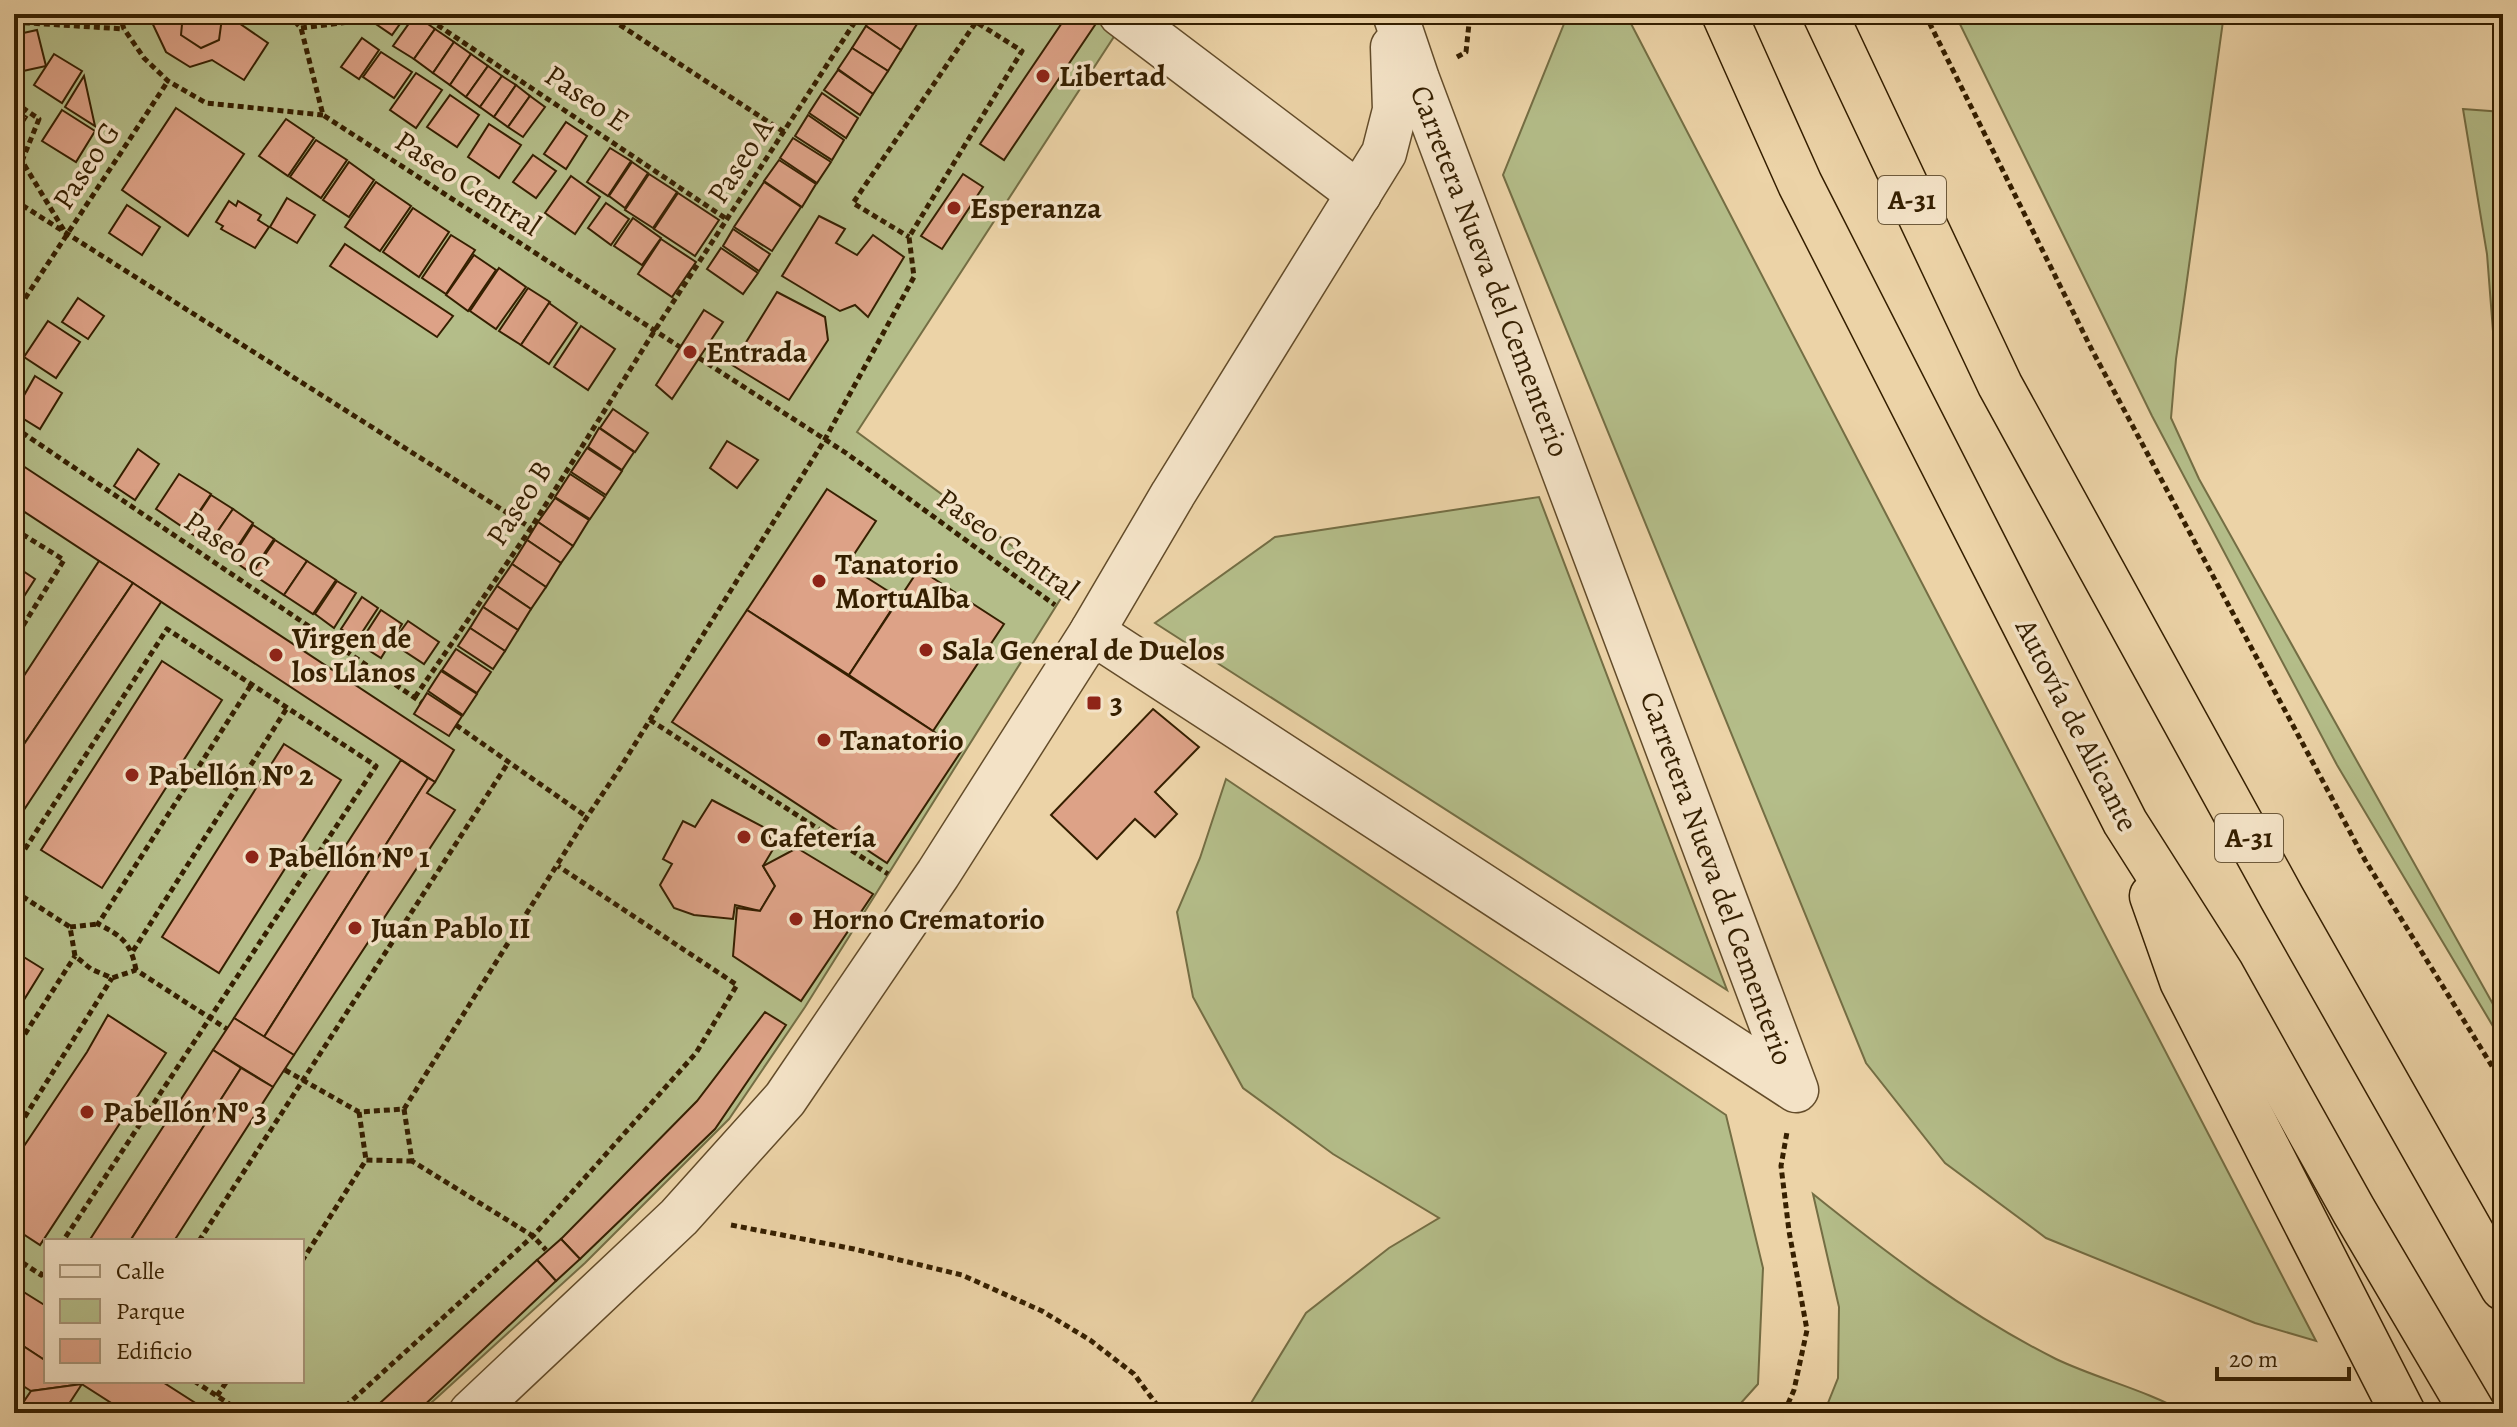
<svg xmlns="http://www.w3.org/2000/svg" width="2517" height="1427" font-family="Alegreya,serif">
<rect width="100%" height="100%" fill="#ecd3a7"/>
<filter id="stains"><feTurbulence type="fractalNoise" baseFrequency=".0025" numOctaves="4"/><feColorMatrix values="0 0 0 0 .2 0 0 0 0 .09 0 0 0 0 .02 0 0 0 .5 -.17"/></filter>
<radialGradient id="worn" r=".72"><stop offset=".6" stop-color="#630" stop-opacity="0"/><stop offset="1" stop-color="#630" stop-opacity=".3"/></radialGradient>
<g fill="#b4bd89" stroke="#746e44" stroke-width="2" fill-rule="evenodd">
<path d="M 14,14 L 1090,14 L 1117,32 L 857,432 L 1068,587 L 805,1007 L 729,1119 L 585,1263 L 420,1413 L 14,1413 ZM 46,1241 L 302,1241 L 302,1381 L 46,1381 Z"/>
<polygon points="1568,14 1626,14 2316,1341 2255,1323 2046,1238 1945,1163 1866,1063 1503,175"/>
<polygon points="1955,14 2224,14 2176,359 2171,418 2199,479 2503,1022 2503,1043 2337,765 2152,416"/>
<polygon points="2463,109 2503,112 2503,460 2487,254"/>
<polygon points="1539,497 1727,990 1155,623 1275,537"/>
<polygon points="1226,779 1726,1115 1763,1268 1758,1384 1732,1413 1245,1413 1306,1313 1389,1248 1439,1218 1333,1154 1243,1088 1193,997 1177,912 1200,858"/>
<path d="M 1813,1194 C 1889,1255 1968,1315 2056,1359 C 2098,1379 2146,1390 2186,1413 L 1824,1413 L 1838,1378 L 1839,1307 Z"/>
</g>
<g fill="#dda287" stroke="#351f00" stroke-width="2">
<polygon points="148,14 237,14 236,21 268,43 244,80 212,60 190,67 166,52"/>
<polygon points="183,14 217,14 222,18 219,40 201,48 181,35"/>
<polygon points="374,14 407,14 392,35 370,20"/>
<polygon points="874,14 902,14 917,24 901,50 866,26"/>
<polygon points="1068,14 1085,14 1097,22 1004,160 980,144"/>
<polygon points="415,15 435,29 414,59 393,46"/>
<polygon points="866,26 901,50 888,71 852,48"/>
<polygon points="435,29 454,42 433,73 414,59"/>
<polygon points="37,30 46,66 14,73 14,35"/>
<polygon points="362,38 379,50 359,79 341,67"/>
<polygon points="454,42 471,54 450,85 433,73"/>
<polygon points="852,48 888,71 873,94 838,69"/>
<polygon points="381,52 412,72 394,98 363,77"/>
<polygon points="54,54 82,71 62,103 34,85"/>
<polygon points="471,54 488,66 466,97 450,85"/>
<polygon points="488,66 502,76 480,107 466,97"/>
<polygon points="838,70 873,94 860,115 824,90"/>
<polygon points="416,73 442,90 416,128 390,110"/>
<polygon points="84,76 95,126 65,107"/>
<polygon points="502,76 516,85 494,117 480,107"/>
<polygon points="516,85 530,96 508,127 494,117"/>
<polygon points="822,93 858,118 846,138 809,113"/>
<polygon points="450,95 479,115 457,147 427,127"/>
<polygon points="530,96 545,107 523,137 508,127"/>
<polygon points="176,108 244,154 188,236 122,190"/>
<polygon points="14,109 27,117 14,137"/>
<polygon points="62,110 95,131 76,162 42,141"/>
<polygon points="808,115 844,140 832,160 795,136"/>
<polygon points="286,119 314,138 288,176 259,156"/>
<polygon points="566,122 587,136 566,169 544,154"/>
<polygon points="489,124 521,145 499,178 468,157"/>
<polygon points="793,138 831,162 817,183 780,158"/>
<polygon points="316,140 347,160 321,198 290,177"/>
<polygon points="610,148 631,161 608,196 587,182"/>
<polygon points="533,155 556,171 536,198 513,182"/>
<polygon points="779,160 816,184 802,207 764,181"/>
<polygon points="349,162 374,180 349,217 323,200"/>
<polygon points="632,162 648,173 625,208 609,196"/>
<polygon points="649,174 677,192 653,228 625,210"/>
<polygon points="963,174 983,187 942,249 921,236"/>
<polygon points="571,176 600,197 575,234 545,213"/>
<polygon points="376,182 411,206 380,251 345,227"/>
<polygon points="764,182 801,207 772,251 734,227"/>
<polygon points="678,193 719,220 695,256 654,229"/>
<polygon points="287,198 315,215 297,243 270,227"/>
<polygon points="229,201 236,206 238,201 261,215 258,220 269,227 255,248 221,229 223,226 216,222"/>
<polygon points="606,203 629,219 611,245 588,228"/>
<polygon points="127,205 160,227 142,255 109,233"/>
<polygon points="413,208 449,232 419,277 383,252"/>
<polygon points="819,216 845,229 836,243 857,255 873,235 904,257 868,317 855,305 840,311 782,276"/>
<polygon points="633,218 661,238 642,265 614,246"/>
<polygon points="733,229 770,254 759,271 723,246"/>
<polygon points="451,235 475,250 446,294 422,278"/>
<polygon points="661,239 696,262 672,297 638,274"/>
<polygon points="345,244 453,316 437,337 330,266"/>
<polygon points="721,248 758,273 743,294 707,269"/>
<polygon points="474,255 496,270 468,311 446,295"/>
<polygon points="499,268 526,287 496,329 470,311"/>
<polygon points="528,288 550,302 521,345 499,331"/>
<polygon points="777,292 825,317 828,340 789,400 732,365"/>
<polygon points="78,298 104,316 88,339 62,322"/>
<polygon points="549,303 577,323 549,364 521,345"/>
<polygon points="704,310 723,322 672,399 656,385"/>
<polygon points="48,321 80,342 56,378 24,357"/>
<polygon points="581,326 615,349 588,390 554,367"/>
<polygon points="35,376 62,393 40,429 14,413"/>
<polygon points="613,409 648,433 635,452 600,428"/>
<polygon points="599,428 634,452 622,470 588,447"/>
<polygon points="727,441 758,460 737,488 710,468"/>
<polygon points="587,448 622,471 606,495 571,472"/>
<polygon points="138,449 159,464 135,500 114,486"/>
<polygon points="14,460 454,750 435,782 14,505"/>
<polygon points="179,474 211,494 187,530 156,509"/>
<polygon points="570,474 605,497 590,519 555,497"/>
<polygon points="827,489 876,521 847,565 899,598 849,675 747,610"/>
<polygon points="211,495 233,509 209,544 187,531"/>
<polygon points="555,498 589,520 573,546 538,522"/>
<polygon points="233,509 253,523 230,558 209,544"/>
<polygon points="538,522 573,546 561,563 527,540"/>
<polygon points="253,525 274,539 251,573 231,559"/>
<polygon points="275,540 307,561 284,595 252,574"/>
<polygon points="527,540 561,563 546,587 512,564"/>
<polygon points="99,561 133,583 14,759 14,691"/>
<polygon points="307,561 336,580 313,614 284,595"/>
<polygon points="512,564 546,587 531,609 497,586"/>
<polygon points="14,565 35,579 14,612"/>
<polygon points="919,569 1004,624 933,731 849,675"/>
<polygon points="337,581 356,593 334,628 315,614"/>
<polygon points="133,583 161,602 14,825 14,759"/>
<polygon points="497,586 531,609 518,630 483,607"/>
<polygon points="362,597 378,608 357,640 341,629"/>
<polygon points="483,607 518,630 505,651 470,628"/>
<polygon points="381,610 402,624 381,658 359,644"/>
<polygon points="747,610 962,750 887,863 672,722"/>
<polygon points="408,621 439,642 424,664 392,643"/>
<polygon points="470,628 505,651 493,669 458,646"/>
<polygon points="456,649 491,672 477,693 442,670"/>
<polygon points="162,661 222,700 102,888 41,850"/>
<polygon points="441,671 477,694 463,715 428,691"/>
<polygon points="427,693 462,716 449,736 414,714"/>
<polygon points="1153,709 1199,747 1155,792 1177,814 1155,837 1135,819 1097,859 1051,815"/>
<polygon points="284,744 341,780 219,973 162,937"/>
<polygon points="401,760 428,778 264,1037 234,1018"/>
<polygon points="428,778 435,782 427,793 455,810 294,1055 264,1037"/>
<polygon points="712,800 765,828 775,846 763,866 775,886 760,911 735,905 733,919 694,915 674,908 660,885 672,864 663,859 683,821 695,827"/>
<polygon points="797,848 873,894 801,1001 733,956 737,908 760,911 775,886 763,866"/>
<polygon points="14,951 43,969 14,1016"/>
<polygon points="765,1012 786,1025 715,1129 580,1259 561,1239 697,1101"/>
<polygon points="108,1015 166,1053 40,1245 14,1228 14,1161 87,1052"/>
<polygon points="234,1018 294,1055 273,1087 213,1050"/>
<polygon points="213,1050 241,1068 130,1241 89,1241"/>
<polygon points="241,1068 273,1087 174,1241 130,1241"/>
<polygon points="561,1239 580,1259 556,1281 537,1260"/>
<polygon points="537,1260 556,1281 416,1413 369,1413"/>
<polygon points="14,1286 46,1306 46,1361 14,1340"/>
<polygon points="14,1340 46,1361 46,1381 77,1381 82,1384 31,1391 20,1384 14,1381"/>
<polygon points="77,1381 161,1381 211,1413 127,1413"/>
<polygon points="82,1384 63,1413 16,1413 31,1391"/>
</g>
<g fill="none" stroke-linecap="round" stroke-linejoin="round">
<defs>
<g id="street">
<polyline points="1121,14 1359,194"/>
<polyline points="1092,632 1796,1090 1417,79 1395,14"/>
<polyline points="471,1413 679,1217 785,1099 938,874 1092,632 1173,494 1384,153 1395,110 1393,47"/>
</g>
<g id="highway">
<polyline points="1724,14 1800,184 2125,822 2221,973 2354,1211 2473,1413"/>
<polyline points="1825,14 2000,385 2282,898 2503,1288"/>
<polyline points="2152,896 2182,981 2403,1413"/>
</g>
</defs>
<use href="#street" stroke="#634c2a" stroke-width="47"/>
<use href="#highway" stroke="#351f00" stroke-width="47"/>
<g stroke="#351f00" stroke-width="5" stroke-dasharray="6 4" stroke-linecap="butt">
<polyline points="119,14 124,29 144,58 168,81 206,103 323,115"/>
<polyline points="288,14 301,28 323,115 680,347"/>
<polyline points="421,14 728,220"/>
<polyline points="603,14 784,132"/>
<polyline points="1925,14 2092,350 2365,860 2503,1084"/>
<polyline points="14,22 124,29"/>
<polyline points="976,22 981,14"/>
<polyline points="301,28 356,21 361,14"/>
<polyline points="1457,57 1466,52 1470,14"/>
<polyline points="14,102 39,119 22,161 65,232"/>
<polyline points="14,200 531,528"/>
<polyline points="14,315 168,81"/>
<polyline points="699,358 846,453 1055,605"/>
<polyline points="14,427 421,702"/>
<polyline points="14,529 64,560 14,640"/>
<polyline points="415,697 531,528 655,330 860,14"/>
<polyline points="650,720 888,874"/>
<polyline points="456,725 587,817"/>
<polyline points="14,866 167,629 376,766 63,1241"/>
<polyline points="14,891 70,927 75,956 91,969 112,978 136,970 227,1029"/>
<polyline points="70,927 98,924"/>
<polyline points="133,951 287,708"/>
<path d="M 136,970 C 131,943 122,936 98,924 L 251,685"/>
<polyline points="14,1051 75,956"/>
<polyline points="285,1070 359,1112 404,1109 587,817 620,768 824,441 914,277 909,237 1022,51 976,22 853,203 909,237"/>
<polyline points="404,1109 412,1161 533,1236 546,1250"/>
<polyline points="359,1112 366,1160"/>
<polyline points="14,1134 112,978"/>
<polyline points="731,1225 854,1249 962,1275 1042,1311 1090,1340 1134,1374 1163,1413"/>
<polyline points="199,1241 508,763"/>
<polyline points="14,1257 41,1275 46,1267"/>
<polyline points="302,1261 366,1160 412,1161"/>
<polyline points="194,1381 243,1413"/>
<polyline points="217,1396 227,1381"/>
<polyline points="338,1413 533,1236 696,1053 737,985 558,866"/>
<polyline points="1784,1413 1794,1390 1807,1330 1789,1231 1781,1166 1787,1132"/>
</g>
<use href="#street" stroke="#f3e2c6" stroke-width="44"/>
<use href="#highway" stroke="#ecd3a7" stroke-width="44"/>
</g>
<g fill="#8f2418" stroke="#f3e2c6" stroke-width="3">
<circle cx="1043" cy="76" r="8"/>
<circle cx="954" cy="208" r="8"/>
<circle cx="690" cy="352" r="8"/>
<circle cx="819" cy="581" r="8"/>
<circle cx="926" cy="650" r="8"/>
<circle cx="276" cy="655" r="8"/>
<rect x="1086" y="695" width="16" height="16" rx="4"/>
<circle cx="824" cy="740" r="8"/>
<circle cx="132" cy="775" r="8"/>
<circle cx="744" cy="837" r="8"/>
<circle cx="252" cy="857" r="8"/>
<circle cx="796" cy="919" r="8"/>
<circle cx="355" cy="928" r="8"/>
<circle cx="87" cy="1112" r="8"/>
</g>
<g text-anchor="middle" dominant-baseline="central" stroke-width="7" stroke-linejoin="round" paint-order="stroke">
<g fill="#f3e2c6" stroke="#6e5a3b" stroke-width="2">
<rect x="1878" y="176" width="68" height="48" rx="6"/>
<rect x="2215" y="814" width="68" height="48" rx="6"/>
</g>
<g font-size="28" font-weight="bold" fill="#351f00">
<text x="1912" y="200">A-31</text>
<text x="2249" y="838">A-31</text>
</g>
<g font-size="30" font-weight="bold" fill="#351f00" stroke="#f3e2c6" text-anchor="start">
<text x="1059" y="76">Libertad</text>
<text x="970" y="208">Esperanza</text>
<text x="706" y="352">Entrada</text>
<text x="835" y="564">Tanatorio<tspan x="835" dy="34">MortuAlba</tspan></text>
<text x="292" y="638">Virgen de<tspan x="292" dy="34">los Llanos</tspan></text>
<text x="942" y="650">Sala General de Duelos</text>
<text x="1110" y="703">3</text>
<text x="840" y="740">Tanatorio</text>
<text x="148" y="775">Pabellón Nº 2</text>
<text x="760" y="837">Cafetería</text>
<text x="268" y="857">Pabellón Nº 1</text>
<text x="812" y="919">Horno Crematorio</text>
<text x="371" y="928">Juan Pablo II</text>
<text x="103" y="1112">Pabellón Nº 3</text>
</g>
<g font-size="30" fill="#351f00" stroke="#f3e2c6">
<text transform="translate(587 98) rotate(34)">Paseo E</text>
<text transform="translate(740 161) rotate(-57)">Paseo A</text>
<text transform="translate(86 166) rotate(-57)">Paseo G</text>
<text transform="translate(468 183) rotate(33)">Paseo Central</text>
<text transform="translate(1490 271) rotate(69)">Carretera Nueva del Cementerio</text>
<text transform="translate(519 503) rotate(-57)">Paseo B</text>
<text transform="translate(227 544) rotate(34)">Paseo C</text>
<text transform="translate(1008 544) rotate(36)">Paseo Central</text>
<text transform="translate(2077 725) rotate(63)">Autovía de Alicante</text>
<text transform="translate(1717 878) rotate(70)">Carretera Nueva del Cementerio</text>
</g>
</g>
<rect width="2517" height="1427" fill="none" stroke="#ecd3a7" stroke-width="48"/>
<rect x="16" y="16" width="2485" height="1395" fill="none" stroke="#351f00" stroke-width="4"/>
<rect x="24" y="24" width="2469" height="1379" fill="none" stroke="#351f00" stroke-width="2"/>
<rect x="44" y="1239" width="260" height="144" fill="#f3e2c6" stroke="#a79477" stroke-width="2"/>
<rect x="60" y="1265" width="40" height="12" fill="#f3e2c6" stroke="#a79477" stroke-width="2"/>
<text x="116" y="1279" font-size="24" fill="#351f00">Calle</text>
<rect x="60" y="1299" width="40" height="24" fill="#b4bd89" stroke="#a79477" stroke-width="2"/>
<text x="116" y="1319" font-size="24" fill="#351f00">Parque</text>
<rect x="60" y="1339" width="40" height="24" fill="#dda287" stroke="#a79477" stroke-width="2"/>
<text x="116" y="1359" font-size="24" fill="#351f00">Edificio</text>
<path d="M2217 1367v12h132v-12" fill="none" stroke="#351f00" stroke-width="4"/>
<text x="2229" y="1367" font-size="24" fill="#351f00" stroke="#f3e2c6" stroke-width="6" paint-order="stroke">20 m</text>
<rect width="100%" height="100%" filter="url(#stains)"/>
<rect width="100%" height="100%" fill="url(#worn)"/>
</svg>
